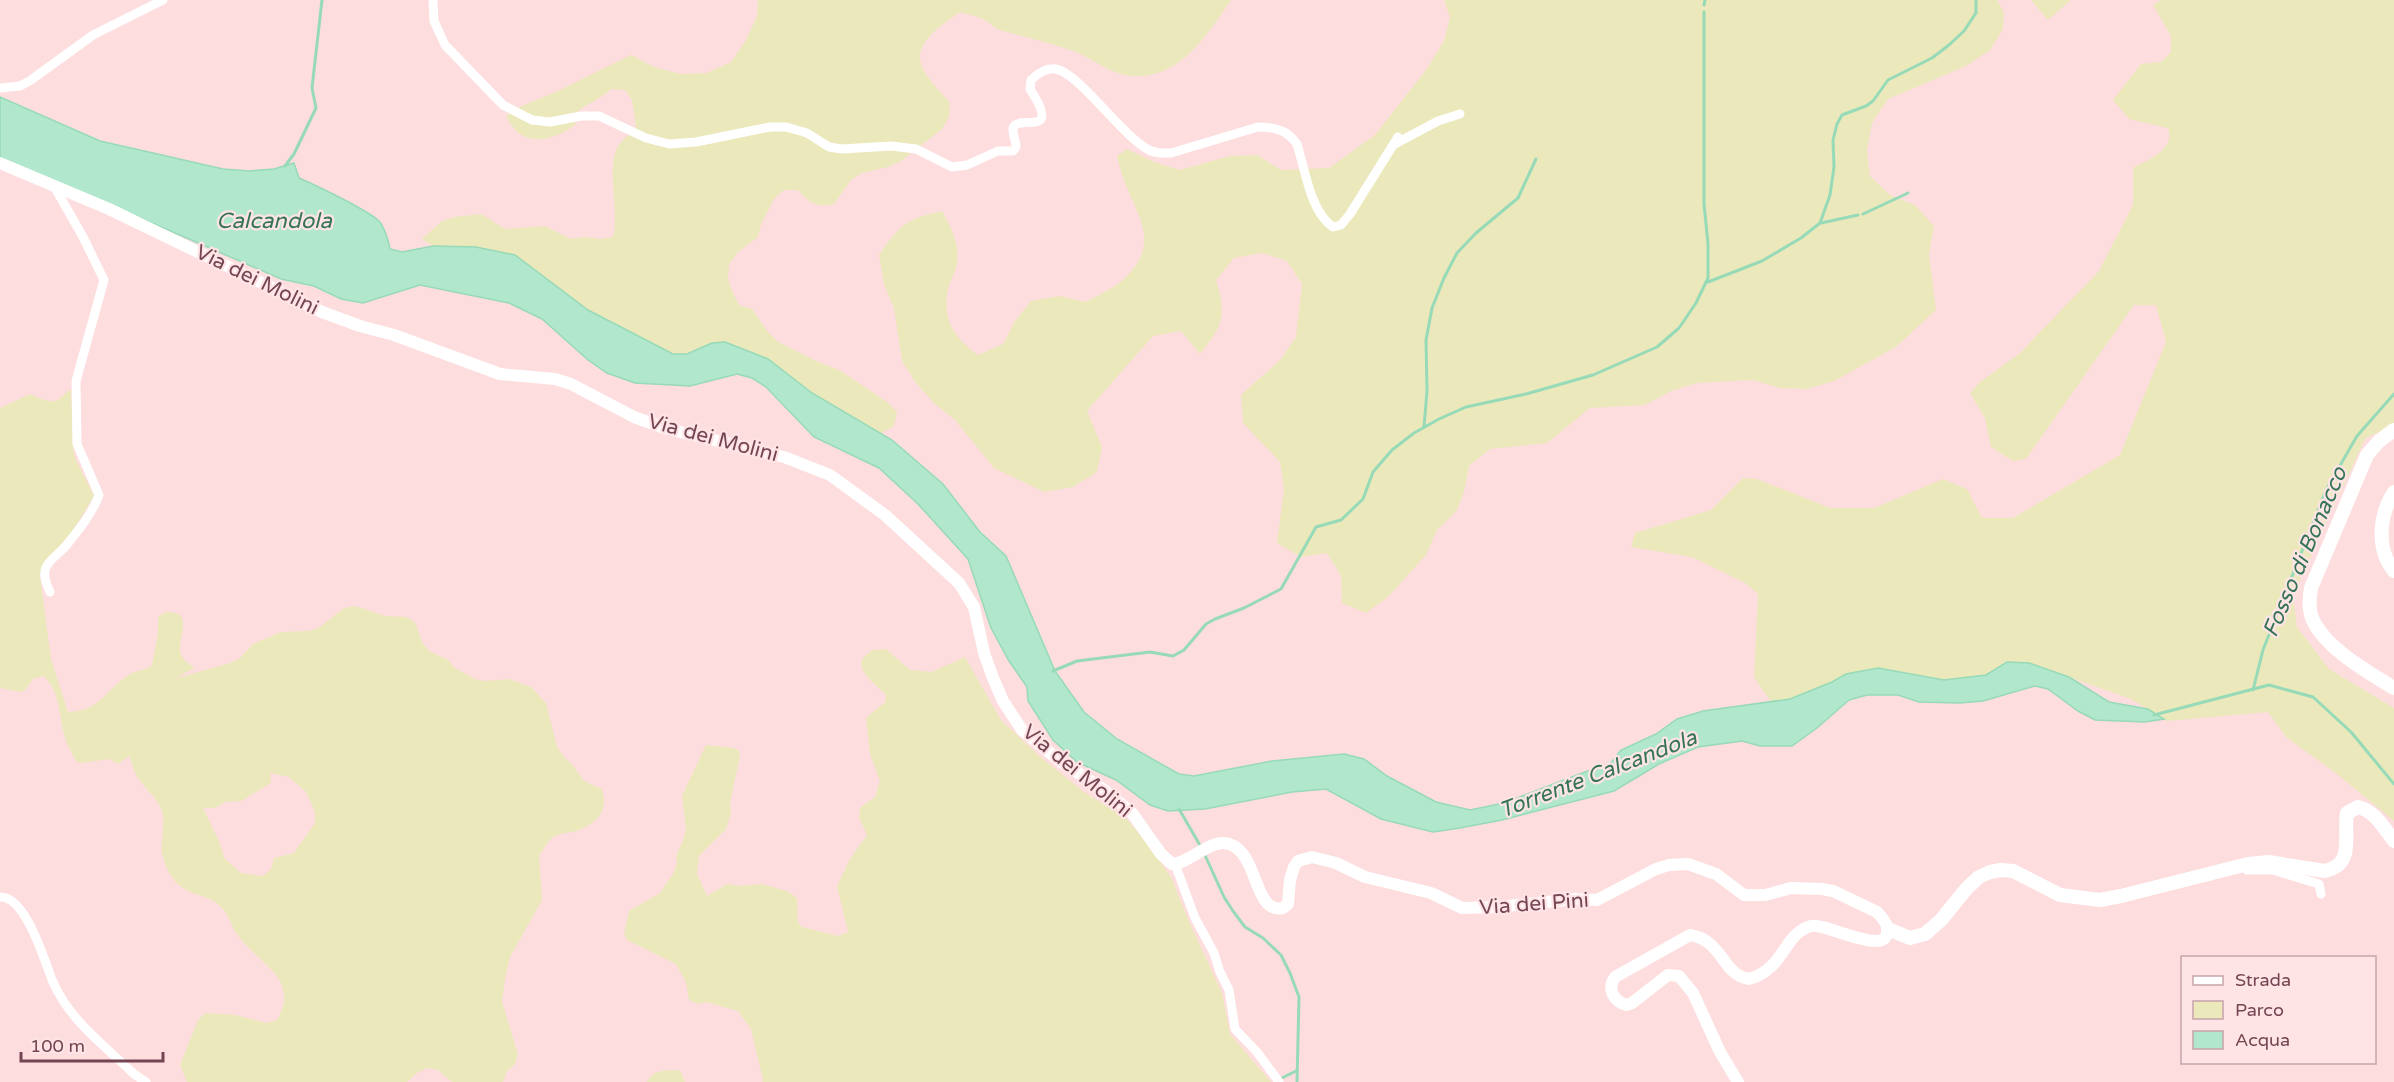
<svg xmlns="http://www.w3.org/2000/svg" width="2394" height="1082" font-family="'Varela Round',sans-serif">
<rect width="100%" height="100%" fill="#feddde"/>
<g fill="#ebe8bb" fill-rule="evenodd">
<path d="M 758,0 L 1231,0 C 1207,35 1180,80 1131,76 C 1111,74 1094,60 1076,52 C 1050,42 1023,37 997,29 C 993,27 990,23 986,21 C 979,16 968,15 960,12 C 942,25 910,44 923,69 C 929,81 941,92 950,103 L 949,117 L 942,129 L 901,161 L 888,167 L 862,173 L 851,180 L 834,204 C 817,208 809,203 798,190 L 784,190 L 774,199 L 761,224 L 758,237 L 737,253 L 729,265 L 728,279 L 733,293 L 739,305 L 752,309 L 768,332 L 778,342 L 816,361 L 841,371 L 887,402 L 897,412 L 894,426 L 881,433 L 812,393 L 768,359 L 712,343 L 687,354 L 673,354 L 588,310 L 515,255 L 476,247 L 433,246 L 422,239 L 442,221 L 455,217 L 481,214 L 505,229 L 545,226 L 571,239 L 585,237 L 600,239 L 613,237 C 620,212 606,170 617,148 C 620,142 631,133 636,127 L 632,100 L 625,90 L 611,89 C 601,99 588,103 577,112 L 575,125 C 550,143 521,148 506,116 L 517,108 L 558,91 L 631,55 L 654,67 L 680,74 L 707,73 L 731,62 L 746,40 L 757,16 Z"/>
<path d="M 1444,0 L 1997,0 L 2004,13 L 2003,29 L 1990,50 L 1966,66 L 1888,99 L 1872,123 L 1867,150 L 1870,176 L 1890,195 L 1915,205 L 1934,226 L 1929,254 L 1936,310 L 1896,347 L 1834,381 L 1807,389 L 1780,388 L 1753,380 L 1697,383 L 1671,391 L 1645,405 L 1590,408 L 1547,443 L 1490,449 L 1469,466 L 1464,492 L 1457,510 L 1437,530 L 1426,555 L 1388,597 L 1366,613 L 1342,603 L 1341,576 L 1327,553 L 1301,557 L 1277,543 L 1284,489 L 1280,462 L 1243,423 L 1241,395 L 1280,360 L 1296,337 L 1302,284 L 1287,261 L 1262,253 L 1234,258 L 1216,280 C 1227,316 1223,325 1200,354 L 1181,331 L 1153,336 L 1087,411 L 1102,447 L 1097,472 L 1073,487 L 1044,492 L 994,468 L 955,420 L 934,403 L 916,383 L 902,361 L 894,308 L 884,284 L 879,255 C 900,225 906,219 942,211 C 951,227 960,244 957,263 C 956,272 950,280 948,289 C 942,320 954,338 978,355 L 1003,344 L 1015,321 L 1031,301 L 1059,296 L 1086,302 C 1098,295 1115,288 1126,277 C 1159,243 1140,220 1125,183 C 1122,175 1119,165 1117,156 L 1127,149 L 1154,162 L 1180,170 L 1230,156 L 1257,155 L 1281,170 L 1329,168 L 1375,135 L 1426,70 L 1444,41 L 1450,17 Z"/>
<polygon points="2031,0 2071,0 2048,20"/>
<path d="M 2161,0 L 2394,0 L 2394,424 L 2365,439 L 2293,595 L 2297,627 L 2329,669 L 2394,708 L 2394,821 L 2337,774 L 2286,737 L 2268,712 L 2167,721 L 2131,699 L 2029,663 L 2007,662 L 1986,675 L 1944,680 L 1878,668 L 1846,674 L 1832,682 L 1790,699 L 1771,702 L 1754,677 L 1758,594 L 1745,583 L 1692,557 L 1631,547 L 1635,533 L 1711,510 L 1743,478 L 1757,479 L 1830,508 L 1874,508 L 1943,479 L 1967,489 L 1982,518 L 2013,518 L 2120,455 L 2166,342 L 2156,305 L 2134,305 L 2026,459 L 2013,461 L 1991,447 L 1985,418 L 1970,393 L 1980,382 L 2019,354 L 2099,271 L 2133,205 L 2133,168 C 2148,160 2176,149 2168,128 L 2129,119 L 2113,100 L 2141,64 L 2161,62 L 2171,52 L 2171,36 L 2153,5 Z"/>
<path d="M 71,390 L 73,447 L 75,458 L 94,496 L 66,542 L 43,566 L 40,576 L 51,659 L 68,712 C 101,711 106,689 130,674 C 137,670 145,671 152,665 L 158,633 L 158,617 C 165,610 173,611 181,616 C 188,631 174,646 183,658 C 186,663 191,664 194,668 L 174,679 L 230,663 L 239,659 L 253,644 L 281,632 L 310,631 L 320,627 L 344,608 L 355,606 L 385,616 L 406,617 L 415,622 L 423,644 L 429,651 L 448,660 L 455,668 L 475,679 L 485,681 L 509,679 L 531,687 L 546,703 L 557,747 L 564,757 L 572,764 L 584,781 L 602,789 C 609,811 597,824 576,831 C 570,833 559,833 553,837 C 548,841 543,850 539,856 L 542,900 L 510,957 L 505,979 L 502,1002 L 518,1054 L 515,1064 L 507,1071 L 503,1082 L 452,1082 L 438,1070 L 428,1068 L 418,1072 L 407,1082 L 187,1082 L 180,1065 L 198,1020 L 205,1013 L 236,1015 L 267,1023 L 277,1020 C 301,979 259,964 239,937 C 232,929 230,917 223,909 C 208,891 184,899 170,874 C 167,869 163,859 162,853 C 160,839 166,825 162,811 C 158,798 145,789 138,778 C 134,772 132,763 129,756 L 118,764 L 109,759 L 81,763 L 76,761 C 71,753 64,739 63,730 C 59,711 59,689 43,676 L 33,679 L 26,689 L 21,692 L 0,688 L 0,408 L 30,394 C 37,397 51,405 59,399 C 65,395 64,392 71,390 ZM 270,773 L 289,777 L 306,792 L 315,812 L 315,823 L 294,853 L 274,858 L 271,869 L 263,876 L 241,873 L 225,859 L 218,839 L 203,808 L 215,808 L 225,802 L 241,801 L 271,783 Z"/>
<path d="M 886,649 L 910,670 L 932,672 L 965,657 L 1001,720 L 1038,755 L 1084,792 L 1126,818 L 1153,851 L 1172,879 L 1187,917 L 1222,993 L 1230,1034 L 1271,1082 L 762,1082 L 763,1080 L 751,1029 L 738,1011 L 706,1002 L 698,1004 L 689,1000 L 686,982 L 676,964 L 627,940 L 624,934 L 629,911 L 660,893 L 673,874 L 677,863 L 676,856 L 683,841 L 686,829 L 682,796 L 706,745 L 734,748 L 739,751 L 740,756 L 730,803 L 731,814 L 726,829 L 699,856 L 697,874 L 707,896 L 727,884 L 739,886 L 761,884 L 787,891 L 797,898 L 798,923 L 802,927 L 838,936 L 848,932 L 837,886 L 850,859 L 867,835 L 859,817 L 860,808 L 875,797 L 880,781 L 870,754 L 866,718 L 885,702 L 886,695 C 879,688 857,672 862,660 C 864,656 869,653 872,650 Z"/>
<path d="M 680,1070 L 685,1082 L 647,1082 C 654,1068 666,1071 680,1070 Z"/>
</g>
<path fill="#b1e7cc" stroke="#97dab8" stroke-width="1.5" d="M 0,97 L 100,141 L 153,153 L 223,169 L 249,171 L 274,169 L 294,163 L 299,178 C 315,185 370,211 380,222 C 386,231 388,239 390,249 L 402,252 L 433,246 L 476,247 L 515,255 L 588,310 L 673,354 L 687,354 L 712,343 L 725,342 L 768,359 L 812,393 L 892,440 L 943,484 L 980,532 L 1006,556 L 1055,671 L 1084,712 L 1117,739 L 1179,774 L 1194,776 L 1272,761 L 1344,754 L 1364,759 L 1387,776 L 1436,802 L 1470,810 L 1504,803 L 1598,767 L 1610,764 L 1621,750 L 1656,734 L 1677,719 L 1703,711 L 1790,699 L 1832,682 L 1846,674 L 1878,668 L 1944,680 L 1986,675 L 2007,662 L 2029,663 L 2069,677 L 2109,702 L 2148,709 L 2164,719 L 2145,722 L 2095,720 L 2078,711 L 2048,689 L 2035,686 L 1983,701 L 1960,703 L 1919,702 L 1898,695 L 1867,695 L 1849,700 L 1817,728 L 1792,746 L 1760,746 L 1742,741 L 1698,747 L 1659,764 L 1614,791 L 1502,820 L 1460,828 L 1433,832 L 1381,819 L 1326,789 L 1292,792 L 1205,809 L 1168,811 L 1150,805 L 1116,780 L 1077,762 L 1053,740 L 1028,701 L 1027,687 L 1009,661 L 991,628 L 968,559 L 918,504 L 879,468 L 814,437 L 766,387 L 752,378 L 737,374 L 690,386 L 635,383 L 607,373 L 588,360 L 542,319 L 509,303 L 420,285 L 363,303 L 341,299 L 314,286 L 281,279 L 0,157 Z"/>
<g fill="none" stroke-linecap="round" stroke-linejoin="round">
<g stroke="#97dab8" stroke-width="3">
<polyline points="1704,5 1705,0"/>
<polyline points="285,166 294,154 316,108 312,88 322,0"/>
<polyline points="1863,214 1908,193"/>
<polyline points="1821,223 1858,215"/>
<polyline points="1708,282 1762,261 1801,238 1820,223 1830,195 1834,167 1833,140 1837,124 1842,115 1866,106 1873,101 1888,80 1932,58 1949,45 1964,31 1976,13 1976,0"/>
<polyline points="1424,427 1427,391 1426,340 1432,308 1444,278 1457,253 1476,233 1518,198 1536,159"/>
<polyline points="1053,671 1077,661 1150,652 1173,656 1184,650 1206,624 1215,619 1244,608 1281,589 1316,527 1341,520 1363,499 1373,472 1392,450 1414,433 1439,419 1466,407 1526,394 1593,375 1657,347 1679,328 1696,303 1708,278 1708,244 1704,204 1704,12"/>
<polyline points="2253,690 2263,650 2326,490 2357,436 2394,394"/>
<polyline points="2154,715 2269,685 2313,697 2351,732 2394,784"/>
<polyline points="1179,809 1201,847"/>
<polyline points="1204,853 1224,897 1233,911 1245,927 1263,938 1281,955 1290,973 1299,997 1297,1082"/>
<polyline points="1282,1078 1296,1071"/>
</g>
<g stroke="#fff" stroke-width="9">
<path d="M 433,0 L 434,21 L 445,45 L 503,105 L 532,120 L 550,122 L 581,116 L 599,116 L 646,138 L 669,144 L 696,142 L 770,127 L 786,127 L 807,133 L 829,147 L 842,149 L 891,146 L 916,149 L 952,167 L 967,165 L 998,151 L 1013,151 L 1016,147 C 1016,142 1012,132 1013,128 C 1018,113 1063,140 1030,89 L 1031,80 C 1038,73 1046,67 1056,69 C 1079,73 1122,136 1149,150 C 1156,154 1164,153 1171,153 L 1258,127 C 1275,127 1287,130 1297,144 C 1305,170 1311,213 1333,227 L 1341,225 L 1350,214 L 1398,137"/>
<polyline points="0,88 20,86 31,80 93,35 163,0"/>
<polyline points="1393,145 1438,121 1460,114"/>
<path d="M 50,592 C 35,562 55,561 69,542 C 80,528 93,512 99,495 L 77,444 L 76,381 L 104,280 L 83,237 L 54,186"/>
<polyline points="1175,864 1195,918 1214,953 1220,972 1229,990 1235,1029 1257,1052 1279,1082"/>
<polyline points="2247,870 2273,870 2319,884 2321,894"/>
<path d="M 0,897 C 26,896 44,960 53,982 C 70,1021 105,1046 134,1074 L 146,1082"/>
</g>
<path stroke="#fff" stroke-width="12" d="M 0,163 L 109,209 L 322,312 L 360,326 L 394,335 L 500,374 L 555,379 L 571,384 L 634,417 L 664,428 L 784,457 L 830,475 L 885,515 L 959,583 L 974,607 L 984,653 L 993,678 L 1003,701 L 1022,730 L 1061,762 L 1100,787 L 1132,813 L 1161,854 L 1172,864 C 1191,863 1210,838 1229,844 C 1259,853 1253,914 1283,908 L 1288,904 L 1290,880 L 1294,867 L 1298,861 L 1312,857 L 1336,863 L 1365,877 L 1431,893 L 1462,908 L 1497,907 L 1575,899 L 1597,900 L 1656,869 L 1669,865 L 1688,864 L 1716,874 L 1744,895 L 1765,895 L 1791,888 L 1822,889 L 1833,891 L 1877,912 C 1881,917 1886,921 1887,927 C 1893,961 1826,922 1811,926 C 1784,933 1784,970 1749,979 C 1722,975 1723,940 1690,935 L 1615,977 C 1607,988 1613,1001 1626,1005 L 1632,1003 L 1668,975 L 1679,976 L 1693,993 L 1720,1052 L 1738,1082"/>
<g stroke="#fff" stroke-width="14">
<path d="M 2394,430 L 2379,441 L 2367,455 L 2311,588 C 2310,597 2308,606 2311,615 C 2321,646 2368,672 2394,688"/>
<path d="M 2394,492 C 2379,515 2376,549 2394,571"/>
<path d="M 1888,929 L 1910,938 L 1925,934 L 1941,920 L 1967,888 L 1979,877 L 1990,872 L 2001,870 L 2013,871 L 2060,895 L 2100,900 L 2121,896 L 2248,864 L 2269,862 L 2324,871 C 2356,865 2343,835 2347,813 L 2358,807 C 2375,811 2384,828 2394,841"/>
</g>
</g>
<g text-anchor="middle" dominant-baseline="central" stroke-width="4.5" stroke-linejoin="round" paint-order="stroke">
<g font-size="21" fill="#744552" stroke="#ffe4e6">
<text transform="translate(257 280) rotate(26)">Via dei Molini</text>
<text transform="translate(713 438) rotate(15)">Via dei Molini</text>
<text transform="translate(1077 771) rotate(39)">Via dei Molini</text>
<text transform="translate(1534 904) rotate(-4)">Via dei Pini</text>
</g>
<g font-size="22" font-style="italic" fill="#357456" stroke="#ffe4e6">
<text x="274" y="221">Calcandola</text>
<text transform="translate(2305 552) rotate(-67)">Fosso di Bonacco</text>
<text transform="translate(1598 774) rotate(-21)">Torrente Calcandola</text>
</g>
</g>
<rect x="2181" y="956" width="195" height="108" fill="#ffe4e6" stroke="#c7a4ab" stroke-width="1.5"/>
<rect x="2193" y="976" width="30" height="9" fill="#ffffff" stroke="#c7a4ab" stroke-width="1.5"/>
<text x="2235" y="986" font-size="18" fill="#744552">Strada</text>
<rect x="2193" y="1001" width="30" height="18" fill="#ebe8bb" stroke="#c7a4ab" stroke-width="1.5"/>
<text x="2235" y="1016" font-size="18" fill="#744552">Parco</text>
<rect x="2193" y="1031" width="30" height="18" fill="#b1e7cc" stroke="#c7a4ab" stroke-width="1.5"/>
<text x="2235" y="1046" font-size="18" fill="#744552">Acqua</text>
<path d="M21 1052v9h142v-9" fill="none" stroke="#744552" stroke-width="3"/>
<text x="30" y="1052" font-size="18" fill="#744552" stroke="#ffe4e6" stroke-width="4.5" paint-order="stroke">100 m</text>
</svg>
